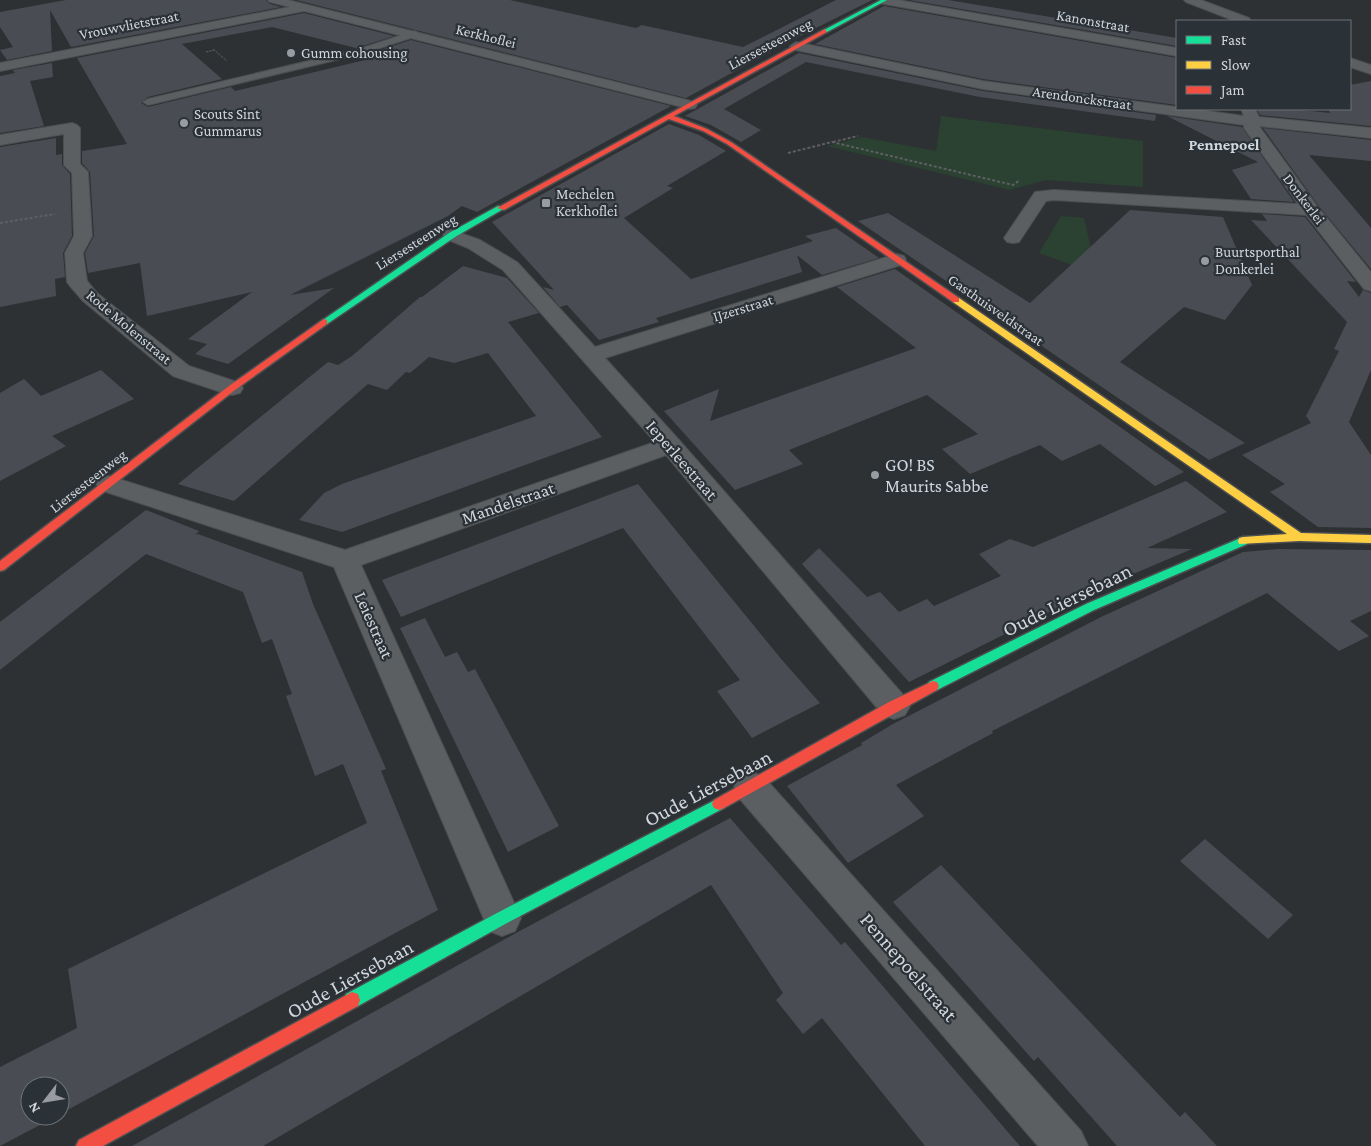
<svg xmlns="http://www.w3.org/2000/svg" width="1371" height="1146" font-family="'Crimson Pro',serif">
<rect width="100%" height="100%" fill="#2d3134"/>
<g fill="#2b4131">
<polygon points="941,116 1143,141 1143,187 1046,180 1010,190 827,146 862,137 936,151"/>
<polygon points="1061,216 1084,218 1095,266 1072,265 1039,253"/>
</g>
<g fill="#4a4c53">
<polygon points="66,0 266,0 270,4 281,7 71,47 50,10 52,51 7,60 0,50 13,47 0,27 0,12"/>
<polygon points="296,0 510,0 636,28 642,25 743,47 836,0 872,0 790,41 686,98"/>
<polygon points="909,0 948,0 1177,38 1177,46"/>
<polygon points="884,6 1177,58 1177,105 983,79 815,44"/>
<polygon points="304,13 394,36 356,48 272,27 182,44 222,79 148,97 141,103 148,107 231,87 235,91 386,55 374,52 411,40 671,106 477,212 462,206 448,216 290,295 334,288 228,364 195,354 207,344 188,339 252,292 147,316 140,263 88,273 85,253 94,236 90,172 82,163 82,151 127,144 77,58"/>
<polygon points="799,53 983,91 1156,115 1155,121 980,97 806,62 724,109 761,130 741,142 711,125 685,116"/>
<polygon points="52,63 53,77 30,81 44,126 0,133 0,76 15,73 13,70"/>
<polygon points="1371,81 1371,126 1260,115 1257,109 1291,109 1330,113 1328,109 1350,109 1350,85"/>
<polygon points="1167,116 1242,127 1294,202 1251,199 1232,170 1258,162"/>
<polygon points="669,124 699,135 726,151 667,186 673,188 624,218 691,279 813,241 805,236 836,228 879,258 822,275 797,255 802,272 656,318 659,322 599,340 567,305 560,307 543,287 554,290 492,222"/>
<polygon points="1263,128 1371,140 1371,161 1309,155 1371,228 1371,269 1318,205"/>
<polygon points="56,138 56,155 62,154 62,165 70,174 72,236 63,253 65,277 55,279 56,296 0,307 0,147"/>
<polygon points="1130,210 1223,217 1252,285 1225,320 1184,307 1120,362 1245,443 1209,460 858,221 888,213 1030,303"/>
<polygon points="1262,214 1305,217 1356,282 1347,281 1359,297 1363,290 1371,293 1371,370 1349,422 1371,455 1371,528 1318,527 1270,492 1285,484 1242,455 1311,423 1306,416 1339,351 1334,349 1347,322 1251,220 1267,221"/>
<polygon points="463,266 507,278 539,313 508,322 602,437 342,532 299,520 324,493 342,484 536,416 488,353 454,363 429,357 410,373 406,372 387,390 368,384 234,501 178,484 328,362 338,365 352,356 420,297 422,297"/>
<polygon points="895,269 1184,472 1155,486 1100,444 1062,461 1040,445 970,474 942,449 978,434 927,395 789,450 803,464 735,490 664,411 719,389 710,421 916,348 837,287"/>
<polygon points="101,370 134,399 52,436 66,446 0,481 0,393 24,379 41,396"/>
<polygon points="1186,481 1227,512 1147,548 1192,549 1079,597 909,682 802,564 819,548 867,597 880,592 899,612 927,599 934,606 1001,576 979,554 1010,539 1033,547"/>
<polygon points="638,484 782,660 820,703 752,738 717,691 740,680 623,528 401,617 382,580"/>
<polygon points="146,510 199,531 195,535 198,534 302,572 313,604 386,769 381,771 438,910 60,1114 60,1086 30,1086 30,1116 57,1116 0,1146 0,1067 77,1028 68,969 367,823 343,764 315,776 286,696 292,694 272,639 262,643 243,592 146,554 0,670 0,622"/>
<polygon points="1278,549 1371,550 1371,611 1350,621 1369,636 1339,651 1267,593 992,731 993,733 896,785 924,816 848,863 787,786 862,745 861,743 893,724 1101,617 1243,552"/>
<polygon points="425,618 445,657 457,652 468,672 475,669 559,826 508,852 400,628"/>
<polygon points="730,818 841,945 845,942 1020,1146 925,1146 822,1018 803,1034 776,1000 783,993 711,885 263,1146 132,1146 516,933"/>
<polygon points="1205,839 1293,915 1268,939 1180,861"/>
<polygon points="941,865 1180,1117 1185,1112 1217,1146 1117,1146 1038,1057 1034,1061 893,902"/>
</g>
<g fill="none" stroke-linecap="round" stroke-linejoin="round">
<defs>
<polygon id="lane" points="414,31 417,32 417,36 365,53 148,105 143,102 148,99 359,49"/>
<g id="street">
<polygon points="268,0 288,0 695,102 697,105 695,108 690,109 304,11 0,71 0,63 290,7 270,2"/>
<polygon points="879,0 898,0 1177,48 1177,56 884,4 880,3"/>
<polygon points="1184,0 1201,0 1249,18 1251,21 1235,21 1186,2"/>
<polygon points="796,42 983,81 1177,107 1177,109 1193,109 1244,116 1241,109 1255,109 1259,117 1371,128 1371,138 1259,126 1317,206 1371,272 1371,291 1364,289 1306,215 1054,200 1046,201 1019,242 1013,243 1007,242 1004,238 1035,192 1054,190 1298,204 1244,128 1244,125 983,89 791,49 790,46"/>
<polygon points="1350,58 1371,65 1371,74 1350,67"/>
<polygon points="72,123 77,125 80,128 80,164 88,172 92,236 83,253 87,281 97,293 189,366 240,383 243,388 240,393 232,395 224,393 173,376 83,301 70,286 67,282 65,253 74,236 72,173 64,165 64,134 0,145 0,135"/>
<polygon points="452,230 480,240 517,262 595,347 890,256 897,254 904,256 906,260 904,264 605,358 679,440 905,697 910,706 905,715 894,719 883,715 666,455 361,565 521,918 515,931 502,936 489,931 334,567 100,490 96,484 100,478 109,476 345,550 655,442 503,270 468,248 446,239 443,235 446,231"/>
<polygon points="751,772 763,776 1081,1131 1088,1146 1038,1146 739,798 734,787 739,776"/>
</g>
<g id="fast">
<polygon points="881,0 887,0 827,32 822,31"/>
<polygon points="498,206 505,208 455,237 327,324 324,325 320,322 449,233"/>
<polygon points="1243,537 1247,538 1248,541 1247,544 1094,610 937,690 933,691 929,690 927,686 929,682 1086,604"/>
<polygon points="719,798 724,800 726,804 724,808 507,923 358,1006 352,1008 346,1006 344,1000 346,994 497,913"/>
</g>
<polygon id="slow" points="953,298 959,298 1301,533 1371,535 1371,543 1299,541 1239,544 1238,541 1239,538 1243,537 1287,534 953,302"/>
<g id="jam">
<polygon points="825,29 827,32 674,116 707,129 731,142 959,298 959,302 953,302 727,144 703,131 669,119 504,210 497,208"/>
<polygon points="324,319 327,320 327,324 235,390 4,570 0,571 0,561 229,386"/>
<polygon points="933,681 937,682 939,686 937,690 724,808 719,810 714,808 712,804 714,800 889,702"/>
<polygon points="352,992 358,994 360,1000 358,1006 103,1146 76,1146 79,1140"/>
</g>
</defs>
<use href="#lane" stroke="#4b4f51" stroke-width="2"/>
<use href="#street" stroke="#4b4f51" stroke-width="2"/>
<use href="#fast" stroke="#4b4f51" stroke-width="3"/>
<use href="#slow" stroke="#4b4f51" stroke-width="3"/>
<use href="#jam" stroke="#4b4f51" stroke-width="3"/>
<g stroke="#5d5f61" stroke-width="1" stroke-dasharray="2.5 1" stroke-linecap="butt">
<polyline points="213,49 227,61"/>
<polyline points="206,52 214,50"/>
</g>
<g stroke="#5d5f61" stroke-width="2" stroke-dasharray="3 2" stroke-linecap="butt">
<polyline points="833,142 858,136"/>
<polyline points="788,153 832,142 1013,185 1020,180"/>
<polyline points="0,223 55,214"/>
</g>
<use href="#lane" fill="#5c5f61" fill-rule="evenodd"/>
<use href="#street" fill="#5c5f61" fill-rule="evenodd"/>
<use href="#fast" fill="#16e098" fill-rule="evenodd"/>
<use href="#slow" fill="#ffcf43" fill-rule="evenodd"/>
<use href="#jam" fill="#f24e42" fill-rule="evenodd"/>
</g>
<g fill="#989ca0" stroke="#2a3137" stroke-width="2">
<circle cx="291" cy="53" r="5"/>
<circle cx="184" cy="123" r="5"/>
<rect x="541" y="198" width="10" height="10" rx="2.5"/>
<circle cx="1205" cy="261" r="5"/>
<circle cx="875" cy="475" r="5"/>
</g>
<g text-anchor="middle" dominant-baseline="central" stroke-width="4.5" stroke-linejoin="round" paint-order="stroke">
<g font-size="15" fill="#d2d6da" stroke="#2a3137">
<text transform="translate(1093 21) rotate(10)">Kanonstraat</text>
<text transform="translate(129 25) rotate(-11)">Vrouwvlietstraat</text>
<text transform="translate(486 36) rotate(14)">Kerkhoflei</text>
<text transform="translate(770 44) rotate(-28)">Liersesteenweg</text>
<text transform="translate(1082 98) rotate(8)">Arendonckstraat</text>
<text transform="translate(1304 199) rotate(53)">Donkerlei</text>
<text transform="translate(416 242) rotate(-32)">Liersesteenweg</text>
<text transform="translate(743 308) rotate(-17)">IJzerstraat</text>
<text transform="translate(996 310) rotate(35)">Gasthuisveldstraat</text>
<text transform="translate(129 327) rotate(40)">Rode Molenstraat</text>
<text transform="translate(88 481) rotate(-38)">Liersesteenweg</text>
</g>
<g font-size="15" fill="#d2d6da" stroke="#2a3137" text-anchor="start">
<text x="301" y="53">Gumm cohousing</text>
<text x="194" y="114">Scouts Sint<tspan x="194" dy="17">Gummarus</tspan></text>
<text x="556" y="194">Mechelen<tspan x="556" dy="17">Kerkhoflei</tspan></text>
<text x="1215" y="252">Buurtsporthal<tspan x="1215" dy="17">Donkerlei</tspan></text>
</g>
<g font-size="16" font-weight="bold" fill="#d0d8e0" stroke="#2a3137">
<text x="1224" y="144">Pennepoel</text>
</g>
<g font-size="18" fill="#d2d6da" stroke="#2a3137">
<text transform="translate(682 460) rotate(49)">Ieperleestraat</text>
<text transform="translate(508 503) rotate(-19)">Mandelstraat</text>
<text transform="translate(374 625) rotate(66)">Leiestraat</text>
</g>
<g font-size="18" fill="#d2d6da" stroke="#2a3137" text-anchor="start">
<text x="885" y="465">GO! BS<tspan x="885" dy="21">Maurits Sabbe</tspan></text>
</g>
<g font-size="21" fill="#d2d6da" stroke="#2a3137">
<text transform="translate(1067 600) rotate(-26)">Oude Liersebaan</text>
<text transform="translate(708 788) rotate(-28)">Oude Liersebaan</text>
<text transform="translate(909 967) rotate(49)">Pennepoelstraat</text>
<text transform="translate(350 979) rotate(-29)">Oude Liersebaan</text>
</g>
</g>
<rect x="1176" y="20" width="175" height="90" fill="#2a3137" stroke="#6d7378"/>
<rect x="1186" y="36" width="25" height="8" fill="#16e098" stroke="#6d7378"/>
<text x="1221" y="45" font-size="15" fill="#d2d6da">Fast</text>
<rect x="1186" y="61" width="25" height="8" fill="#ffcf43" stroke="#6d7378"/>
<text x="1221" y="70" font-size="15" fill="#d2d6da">Slow</text>
<rect x="1186" y="86" width="25" height="8" fill="#f24e42" stroke="#6d7378"/>
<text x="1221" y="95" font-size="15" fill="#d2d6da">Jam</text>
<g transform="translate(45 1101) rotate(239)"><circle r="24" fill="#2a3137" stroke="#6d7378"/>
<path d="M0-4L9 19L0 12L-9 19Z" fill="#989ca0"/>
<text y="-8" font-size="14" font-weight="bold" text-anchor="middle" fill="#d2d6da">N</text>
</g>
</svg>
